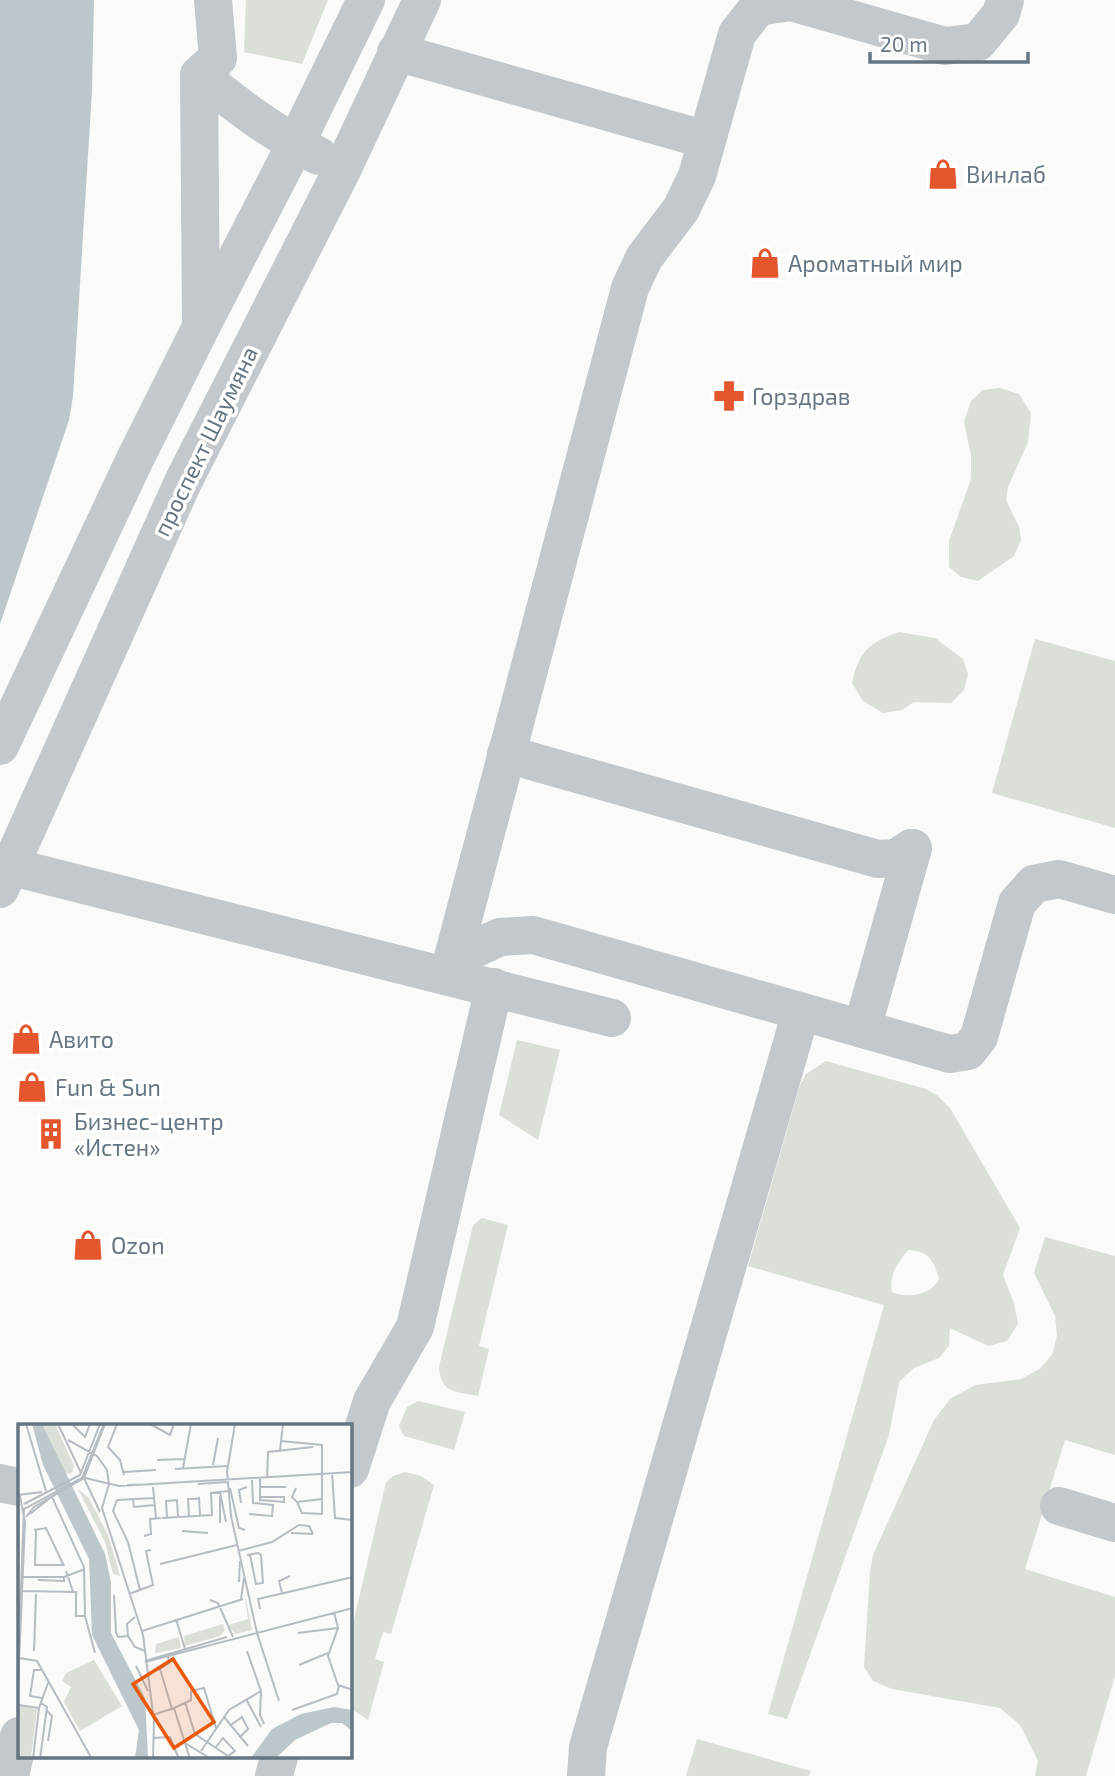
<svg xmlns="http://www.w3.org/2000/svg" width="1115" height="1776" font-family="'Exo 2',sans-serif">
<rect width="100%" height="100%" fill="#fafaf8"/>
<g fill="#dadfd7" fill-rule="evenodd">
<polygon points="246,0 328,0 302,64 244,52"/>
<polygon points="1000,388 1019,394 1031,413 1028,442 1008,487 1006,500 1019,527 1021,540 1014,556 978,581 961,577 949,567 949,541 971,479 971,455 964,422 971,401 983,390"/>
<path d="M 899,632 L 935,638 L 963,659 L 968,674 L 964,690 L 951,703 L 914,702 L 902,710 L 883,713 L 863,701 L 852,683 C 859,651 869,643 899,632 Z"/>
<polygon points="1035,639 1115,661 1115,828 992,793"/>
<polygon points="517,1040 560,1050 538,1140 499,1115"/>
<path d="M 826,1061 L 926,1089 L 938,1096 L 950,1108 L 1020,1228 L 1003,1275 L 1014,1303 L 1018,1324 L 1007,1341 L 988,1346 L 950,1328 L 949,1346 L 939,1358 L 914,1368 L 899,1382 L 889,1435 L 787,1719 L 768,1714 L 884,1305 L 748,1266 L 800,1085 L 806,1074 ZM 908,1250 C 928,1250 934,1261 939,1279 C 932,1295 907,1299 892,1292 C 889,1274 897,1264 908,1250 Z"/>
<path d="M 482,1218 L 508,1225 L 479,1346 L 489,1349 L 478,1396 C 455,1391 441,1394 439,1367 L 473,1225 Z"/>
<polygon points="1045,1237 1115,1256 1115,1455 1065,1440 1025,1569 1115,1597 1115,1676 1086,1776 1035,1776 1038,1761 1020,1725 1000,1708 892,1689 873,1681 864,1667 870,1572 873,1555 934,1420 950,1399 975,1385 1021,1379 1041,1368 1053,1353 1057,1335 1055,1316 1034,1273"/>
<polygon points="418,1401 465,1412 454,1450 404,1436 399,1426 407,1407"/>
<polygon points="405,1472 421,1476 434,1485 391,1634 383,1632 375,1659 384,1662 368,1720 350,1708 350,1637 386,1482 393,1476"/>
<polygon points="697,1739 811,1771 808,1776 686,1776"/>
</g>
<polygon fill="#bbc7cb" points="0,0 94,0 92,91 73,396 69,420 0,624"/>
<g fill="none" stroke-linecap="round" stroke-linejoin="round">
<g stroke="#c3c8cc" stroke-width="38">
<polyline points="396,52 707,140"/>
<path d="M 199,75 C 237,105 275,135 319,156"/>
<polyline points="201,322 199,75 218,58 213,0"/>
<polyline points="0,746 134,461 201,327 295,145 366,0"/>
<polyline points="506,754 878,859 896,858 911,848"/>
<polyline points="0,864 612,1018"/>
<polyline points="0,889 183,482 343,168 422,0"/>
<polyline points="448,976 630,288 644,258 681,209 697,176 737,34 758,7 791,2 945,46 978,42 1001,14 1005,0"/>
<polyline points="448,976 470,951 500,937 533,935 950,1054 968,1051 979,1037 1017,903 1034,884 1059,879 1115,895"/>
<polyline points="862,1029 913,848"/>
<polyline points="350,1469 372,1401 415,1327 494,987"/>
<polyline points="0,1483 19,1487"/>
<polyline points="1059,1506 1115,1523"/>
<polyline points="10,1776 19,1736"/>
<polyline points="274,1776 279,1757"/>
<polyline points="586,1776 588,1747 801,1012"/>
</g>
</g>
<defs>
<symbol id="shop-bare" viewBox="-9 -9 18 18"><path d="M-5-2.5h2.3a2.7 3.5 0 0 1 5.4 0H5L5.5 6h-11ZM-1.5-2.5h3a1.5 2.3 0 0 0-3 0Z" fill="#e4572e" stroke="#fff" stroke-width="2.5" paint-order="stroke"/></symbol>
<symbol id="pharmacy-bare" viewBox="-9 -9 18 18"><path d="M-2-6h4v4h4v4h-4v4h-4v-4h-4v-4h4Z" fill="#e4572e" stroke="#fff" stroke-width="2.5" paint-order="stroke"/></symbol>
<symbol id="building-bare" viewBox="-9 -9 18 18"><path d="M-4-6H4V6H1V3H-1V6H-4ZM-2.5-4.3h1.7v1.8h-1.7ZM.8-4.3h1.7v1.8H.8ZM-2.5-1h1.7V.8h-1.7ZM.8-1h1.7V.8H.8Z" fill="#e4572e" stroke="#fff" stroke-width="2.5" paint-order="stroke"/></symbol>
</defs>
<g fill-rule="evenodd">
<use href="#shop-bare" x="921" y="152" width="44" height="44"/>
<use href="#shop-bare" x="743" y="241" width="44" height="44"/>
<use href="#pharmacy-bare" x="707" y="374" width="44" height="44"/>
<use href="#shop-bare" x="4" y="1017" width="44" height="44"/>
<use href="#shop-bare" x="10" y="1065" width="44" height="44"/>
<use href="#building-bare" x="29" y="1112" width="44" height="44"/>
<use href="#shop-bare" x="66" y="1223" width="44" height="44"/>
</g>
<g text-anchor="middle" dominant-baseline="central" stroke-width="7" stroke-linejoin="round" paint-order="stroke">
<g font-size="23" fill="#657683" stroke="#fff" text-anchor="start">
<text x="966" y="174">Винлаб</text>
<text x="788" y="263">Ароматный мир</text>
<text x="752" y="396">Горздрав</text>
<text x="49" y="1039">Авито</text>
<text x="55" y="1087">Fun &amp; Sun</text>
<text x="74" y="1121">Бизнес-центр<tspan x="74" dy="26">«Истен»</tspan></text>
<text x="111" y="1245">Ozon</text>
</g>
<g font-size="23" fill="#657683" stroke="#fff">
<text transform="translate(205 441) rotate(-64)">проспект Шаумяна</text>
</g>
</g>
<g transform="translate(18 1424)">
<rect width="334" height="334" fill="#fafaf8"/>
<path d="M 24,0 L 37,0 L 56,42 L 54,49 L 48,50 ZM 60,65 L 71,74 L 90,111 L 102,152 L 95,150 L 87,118 ZM 227,174 L 228,175 L 234,206 L 217,210 L 210,201 L 230,195 ZM 205,200 L 207,206 L 202,212 L 167,222 L 166,212 ZM 161,213 L 163,224 L 137,229 L 138,220 ZM 76,236 L 104,282 L 62,307 L 46,278 L 53,263 L 44,257 L 48,249 ZM 0,282 L 19,285 L 13,334 L 0,334 Z" fill="#dadfd7"/>
<path d="M 14,0 L 24,0 L 87,130 L 93,158 L 93,209 L 127,274 L 130,334 L 117,334 L 121,306 L 74,211 L 71,135 L 25,41 ZM 316,283 L 334,286 L 334,307 L 324,299 L 313,299 L 277,316 L 258,334 L 233,334 L 254,305 L 283,290 Z" fill="#bbc7cb"/>
<path fill="none" stroke="#b5bdc2" stroke-width="2" d="M 8,0 L 28,67M 40,0 L 63,49M 54,0 L 67,13 L 72,0M 99,0 L 90,23 L 102,36 L 106,51M 132,0 L 152,11 L 156,0M 217,0 L 209,48 L 213,92 L 239,209 L 261,277M 50,16 L 79,32 L 89,46 L 91,60 L 84,84 L 125,211 L 136,297 L 135,335M 263,17 L 304,21 L 304,90 L 284,89 L 279,78M 262,26 L 265,0M 139,36 L 166,35M 195,41 L 200,14M 165,44 L 173,0M 157,45 L 210,42M 106,48 L 138,46M 314,49 L 317,94 L 335,96M 66,54 L 82,88M 67,54 L 101,62 L 335,48M 242,54 L 242,76 L 266,78 L 266,73 L 242,73M 249,55 L 250,28 L 295,23M 180,60 L 209,58M 109,61 L 141,60M 135,63 L 138,94M 242,63 L 268,63M 212,64 L 221,104 L 227,106M 278,64 L 274,73 L 279,78 L 305,75M 202,68 L 208,98M 0,71 L 24,68M 202,72 L 202,99M 34,73 L 66,143 L 67,192 L 77,229M 115,76 L 116,83 L 137,81M 223,79 L 221,66 L 229,63M 6,80 L 62,51 L 82,0M 12,90 L 32,74M 231,90 L 254,92 L 255,81 L 235,79 L 234,56M 171,92 L 170,75 L 177,75 L 181,74 L 182,91M 8,93 L 16,83 L 66,54 L 87,0M 144,94 L 194,91 L 193,69 L 210,67M 149,94 L 148,77 L 159,76 L 160,93M 16,106 L 28,104 L 46,142M 18,107 L 17,141 L 45,141M 164,107 L 190,109M 273,109 L 295,110M 126,112 L 133,110 L 132,95 L 143,94M 220,127 L 254,118 L 281,101 L 291,102 L 295,110M 229,131 L 240,129 L 243,131 L 245,159 L 238,160 L 232,131M 142,140 L 219,121M 48,147 L 55,168M 5,153 L 46,153 L 67,145M 20,156 L 46,157 L 46,153M 221,158 L 222,137M 122,166 L 110,118 L 95,87 L 99,76 L 136,74M 5,167 L 58,168 L 58,192 L 67,192M 0,168 L 1,77M 264,169 L 261,157 L 272,152M 111,170 L 135,161 L 128,127 L 133,126M 96,171 L 98,208 L 100,213 L 110,212M 223,175 L 226,154M 192,176 L 200,179 L 215,213M 242,185 L 240,175 L 335,153M 316,188 L 320,204 L 310,232 L 320,261 L 335,266M 117,193 L 109,200 L 110,212 L 117,223 L 127,227M 158,195 L 167,225M 124,207 L 225,175M 280,209 L 320,204M 16,227 L 18,170M 229,227 L 243,267 L 242,291 L 246,300M 150,233 L 151,239 L 142,245 L 154,285 L 173,276 L 173,267 L 186,264 L 198,304M 1,234 L 19,237 L 74,335M 127,237 L 209,213M 127,238 L 335,184M 0,240 L 6,85 L 64,54 L 86,0M 281,241 L 310,229M 118,242 L 130,267M 23,246 L 16,246 L 12,272 L 24,274M 0,262 L 7,98 L 2,72M 228,275 L 243,303M 167,278 L 177,310 L 189,318M 0,281 L 21,284M 156,284 L 172,335M 274,286 L 319,270 L 321,262M 29,287 L 34,292 L 30,317M 135,291 L 156,284M 206,293 L 230,322M 213,301 L 224,293 L 230,305 L 222,313M 135,314 L 152,313 L 161,335M 189,318 L 210,332 L 217,327 L 205,314 L 198,323M 167,319 L 193,335M 183,327 L 211,286 L 243,267M 15,335 L 21,284 L 30,259M 22,335 L 29,283 L 23,279"/>
<path fill="#e8590c" fill-opacity="0.15" stroke="#e8590c" stroke-width="3.5" d="M 155,235 L 196,298 L 156,324 L 115,260 Z"/>
<rect width="334" height="334" fill="none" stroke="#657683" stroke-width="3.5"/>
</g>
<path d="M870 52v10h158v-10" fill="none" stroke="#657683" stroke-width="3.5"/>
<text x="880" y="52" font-size="21" fill="#657683" stroke="#ffffff" stroke-width="5" paint-order="stroke">20 m</text>
</svg>
